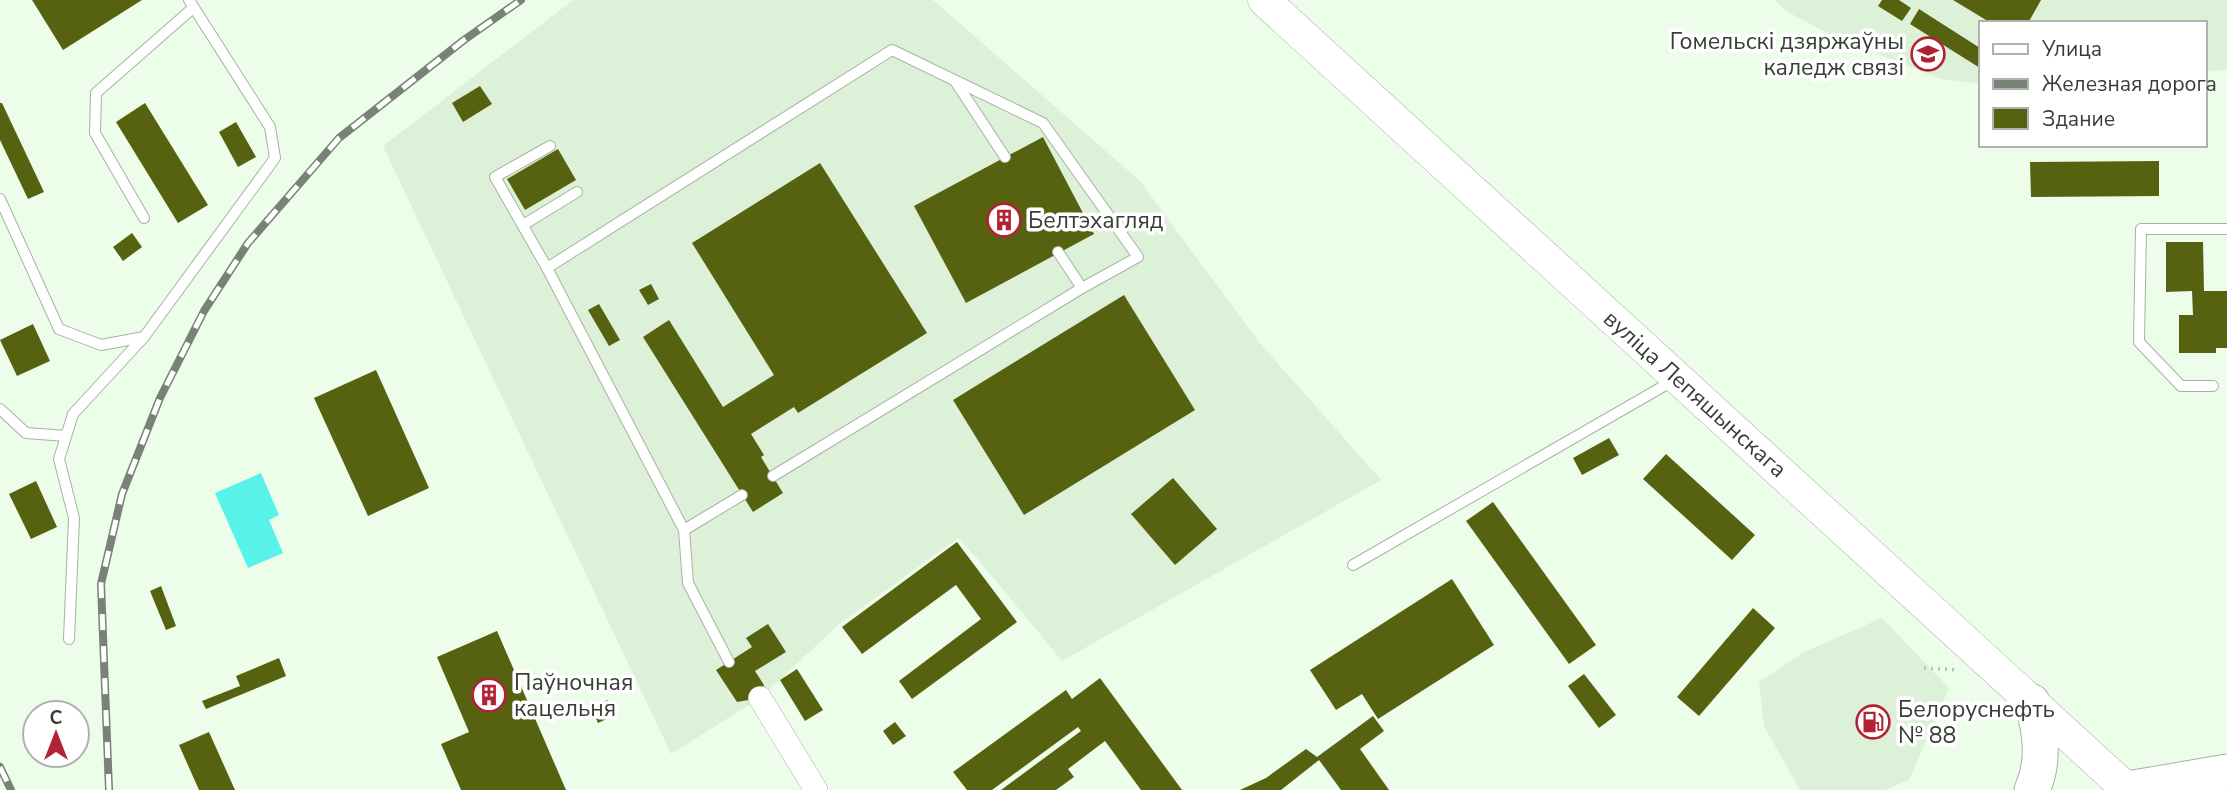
<svg xmlns="http://www.w3.org/2000/svg" width="2227" height="790" font-family="'Nunito Sans',sans-serif">
<rect width="100%" height="100%" fill="#ecfdea"/>
<g fill="#dcf1d8">
<polygon points="573,0 933,0 1140,181 1258,341 1381,480 1062,661 977,558 958,538 837,626 760,698 671,754 383,146"/>
<polygon points="1774,0 2227,0 2227,69 2204,72 2204,23 1980,23 1980,84 1942,79 1836,38 1788,12"/>
<polygon points="1882,618 1949,688 1909,780 1885,790 1800,790 1764,726 1759,682 1804,652"/>
</g>
<polygon fill="#59f2ea" points="261,473 279,515 269,520 283,553 248,568 215,493"/>
<g fill="#576210">
<polygon points="32,0 142,0 63,50"/>
<polygon points="1882,0 1899,0 1911,8 1902,21 1878,6"/>
<polygon points="1953,0 2041,0 2028,23 1991,23"/>
<polygon points="1919,9 1980,48 1980,68 1910,24"/>
<polygon points="480,86 492,104 463,122 452,103"/>
<polygon points="0,103 2,103 44,192 28,199 0,140"/>
<polygon points="145,103 208,205 178,223 116,122"/>
<polygon points="236,122 256,157 238,167 219,132"/>
<polygon points="1043,137 1094,234 966,303 914,206"/>
<polygon points="558,149 576,180 525,210 507,179"/>
<polygon points="2159,161 2159,196 2031,197 2030,162"/>
<polygon points="820,163 927,333 798,413 794,407 751,434 764,455 761,457 783,493 753,512 643,337 669,320 723,407 774,375 692,243"/>
<polygon points="132,233 142,247 123,261 113,247"/>
<polygon points="2166,242 2203,242 2204,291 2227,291 2227,348 2216,348 2216,353 2179,353 2179,315 2193,315 2192,291 2166,292"/>
<polygon points="651,284 659,299 648,305 639,290"/>
<polygon points="1124,295 1195,410 1024,515 953,400"/>
<polygon points="599,304 620,340 609,346 588,310"/>
<polygon points="33,324 50,361 17,376 0,340"/>
<polygon points="376,370 429,488 368,516 314,398"/>
<polygon points="1609,438 1619,455 1582,475 1573,458"/>
<polygon points="1666,454 1755,535 1732,560 1643,479"/>
<polygon points="1173,478 1217,529 1175,565 1131,514"/>
<polygon points="36,481 57,527 31,539 9,494"/>
<polygon points="1493,502 1596,645 1569,664 1466,521"/>
<polygon points="957,542 1017,622 912,699 899,681 981,619 956,585 862,654 842,627"/>
<polygon points="1452,579 1494,645 1378,719 1362,694 1336,710 1310,670"/>
<polygon points="161,586 176,626 166,630 150,591"/>
<polygon points="1753,608 1775,628 1699,716 1677,697"/>
<polygon points="768,624 786,652 755,671 764,685 760,698 737,702 716,670 752,647 746,638"/>
<polygon points="497,631 566,790 461,790 441,744 469,732 437,657"/>
<polygon points="279,658 286,676 206,709 202,701 240,686 236,676"/>
<polygon points="797,669 823,710 805,721 780,680"/>
<polygon points="1584,674 1616,715 1599,728 1568,686"/>
<polygon points="1100,678 1182,790 1141,790 1105,741 1068,769 1074,777 1056,790 1001,790 1081,731 1078,727 992,790 967,790 953,772 1066,690 1072,699"/>
<polygon points="608,700 615,715 598,723 591,707"/>
<polygon points="1373,716 1384,731 1360,749 1389,790 1341,790 1319,760 1281,790 1240,790 1266,778 1306,749 1317,757"/>
<polygon points="895,722 906,736 893,745 883,731"/>
<polygon points="209,732 235,790 199,790 179,745"/>
</g>
<g fill="none" stroke-linecap="round" stroke-linejoin="round">
<defs>
<g id="lane">
<polyline points="955,81 1005,157"/>
<polyline points="550,146 495,177 547,268 684,530 688,583 729,662"/>
<polyline points="0,199 59,329 101,345 144,337 275,158 270,127 189,0"/>
<polyline points="144,218 95,133 96,93 193,8"/>
<polyline points="523,225 577,192"/>
<polyline points="547,268 892,50 1043,123 1138,257 1082,288"/>
<polyline points="2213,386 2181,386 2139,342 2141,229 2227,229"/>
<polyline points="0,409 26,433 66,436"/>
<polyline points="773,476 1082,288 1058,252"/>
<polyline points="684,530 742,495"/>
<polyline points="1353,565 1676,379"/>
<polyline points="69,639 74,518 59,459 73,414 144,337"/>
</g>
<polyline id="street" points="760,698 816,790"/>
<polyline id="secondary" points="1264,0 2128,790"/>
<g id="primary">
<path d="M 2032,790 C 2045,761 2041,732 2032,702"/>
<polyline points="2122,790 2227,772"/>
</g>
</defs>
<use href="#lane" stroke="#a5b4a2" stroke-width="12"/>
<use href="#street" stroke="#a5b4a2" stroke-width="24"/>
<use href="#secondary" stroke="#a5b4a2" stroke-width="33"/>
<use href="#primary" stroke="#a5b4a2" stroke-width="37"/>
<polyline stroke="#b5c3b3" stroke-width="3.5" stroke-dasharray="2 5" stroke-linecap="butt" points="1924,668 1958,670"/>
<use href="#lane" stroke="#fff" stroke-width="10"/>
<use href="#street" stroke="#fff" stroke-width="23"/>
<use href="#secondary" stroke="#fff" stroke-width="32"/>
<use href="#primary" stroke="#fff" stroke-width="35"/>
<defs>
<g id="rail">
<polyline points="0,767 11,790"/>
<polyline points="109,790 101,584 122,494 160,398 204,311 248,243 339,138 464,40 521,0"/>
</g>
</defs>
<use href="#rail" stroke="#788276" stroke-width="8"/>
<use href="#rail" stroke="#fff" stroke-width="5" stroke-dasharray="16" stroke-linecap="butt"/>
</g>
<defs>
<symbol id="university-ring" viewBox="-11 -11 22 22"><circle r="9.5" fill="#fff" stroke="#b32134" stroke-width="1.5"/><path d="M0-5L7-2L0 1L-7-2ZM-4 1L0 2.5L4 1V4Q0 6-4 4Z" fill="#b32134"/></symbol>
<symbol id="building-ring" viewBox="-11 -11 22 22"><circle r="9.5" fill="#fff" stroke="#b32134" stroke-width="1.5"/><path d="M-4-6H4V6H1V3H-1V6H-4ZM-2.5-4.3h1.7v1.8h-1.7ZM.8-4.3h1.7v1.8H.8ZM-2.5-1h1.7V.8h-1.7ZM.8-1h1.7V.8H.8Z" fill="#b32134"/></symbol>
<symbol id="fuel-ring" viewBox="-11 -11 22 22"><circle r="9.5" fill="#fff" stroke="#b32134" stroke-width="1.5"/><path d="M-5.5-6h7V0h2V4h1.3V-2.5L3-4.5l.8-.8L6-3V5H2.5V1h-1V6h-7ZM-4.2-4.7v3.2H.2V-4.7Z" fill="#b32134"/></symbol>
</defs>
<g fill-rule="evenodd">
<use href="#university-ring" x="1909" y="35" width="38" height="38"/>
<use href="#building-ring" x="985" y="201" width="38" height="38"/>
<use href="#building-ring" x="470" y="676" width="38" height="38"/>
<use href="#fuel-ring" x="1854" y="703" width="38" height="38"/>
</g>
<g text-anchor="middle" dominant-baseline="central" stroke-width="7" stroke-linejoin="round" paint-order="stroke">
<g font-size="23" fill="#383e37" stroke="#fff" text-anchor="start">
<text x="1904" y="41" text-anchor="end">Гомельскі дзяржаўны<tspan x="1904" dy="26">каледж связі</tspan></text>
<text x="1028" y="220">Белтэхагляд</text>
<text x="514" y="682">Паўночная<tspan x="514" dy="26">кацельня</tspan></text>
<text x="1898" y="709">Белоруснефть<tspan x="1898" dy="26">№ 88</tspan></text>
</g>
<g font-size="23" fill="#383e37" stroke="#fff">
<text transform="translate(1695 394) rotate(42)">вуліца Лепяшынскага</text>
</g>
</g>
<rect x="1979" y="21" width="228" height="126" fill="#ffffff" stroke="#afb2af" stroke-width="2"/>
<rect x="1993" y="44" width="35" height="10" fill="#ffffff" stroke="#afb2af" stroke-width="2"/>
<text x="2042" y="56" font-size="21" fill="#383e37">Улица</text>
<rect x="1993" y="79" width="35" height="10" fill="#788276" stroke="#afb2af" stroke-width="2"/>
<text x="2042" y="91" font-size="21" fill="#383e37">Железная дорога</text>
<rect x="1993" y="108" width="35" height="21" fill="#576210" stroke="#afb2af" stroke-width="2"/>
<text x="2042" y="126" font-size="21" fill="#383e37">Здание</text>
<g transform="translate(56 734)"><circle r="33" fill="#ffffff" stroke="#afb2af" stroke-width="2"/>
<path d="M0-5L12 26L0 18L-12 26Z" fill="#b32134"/>
<text y="-10" font-size="19" font-weight="bold" text-anchor="middle" fill="#383e37">С</text>
</g>
</svg>
